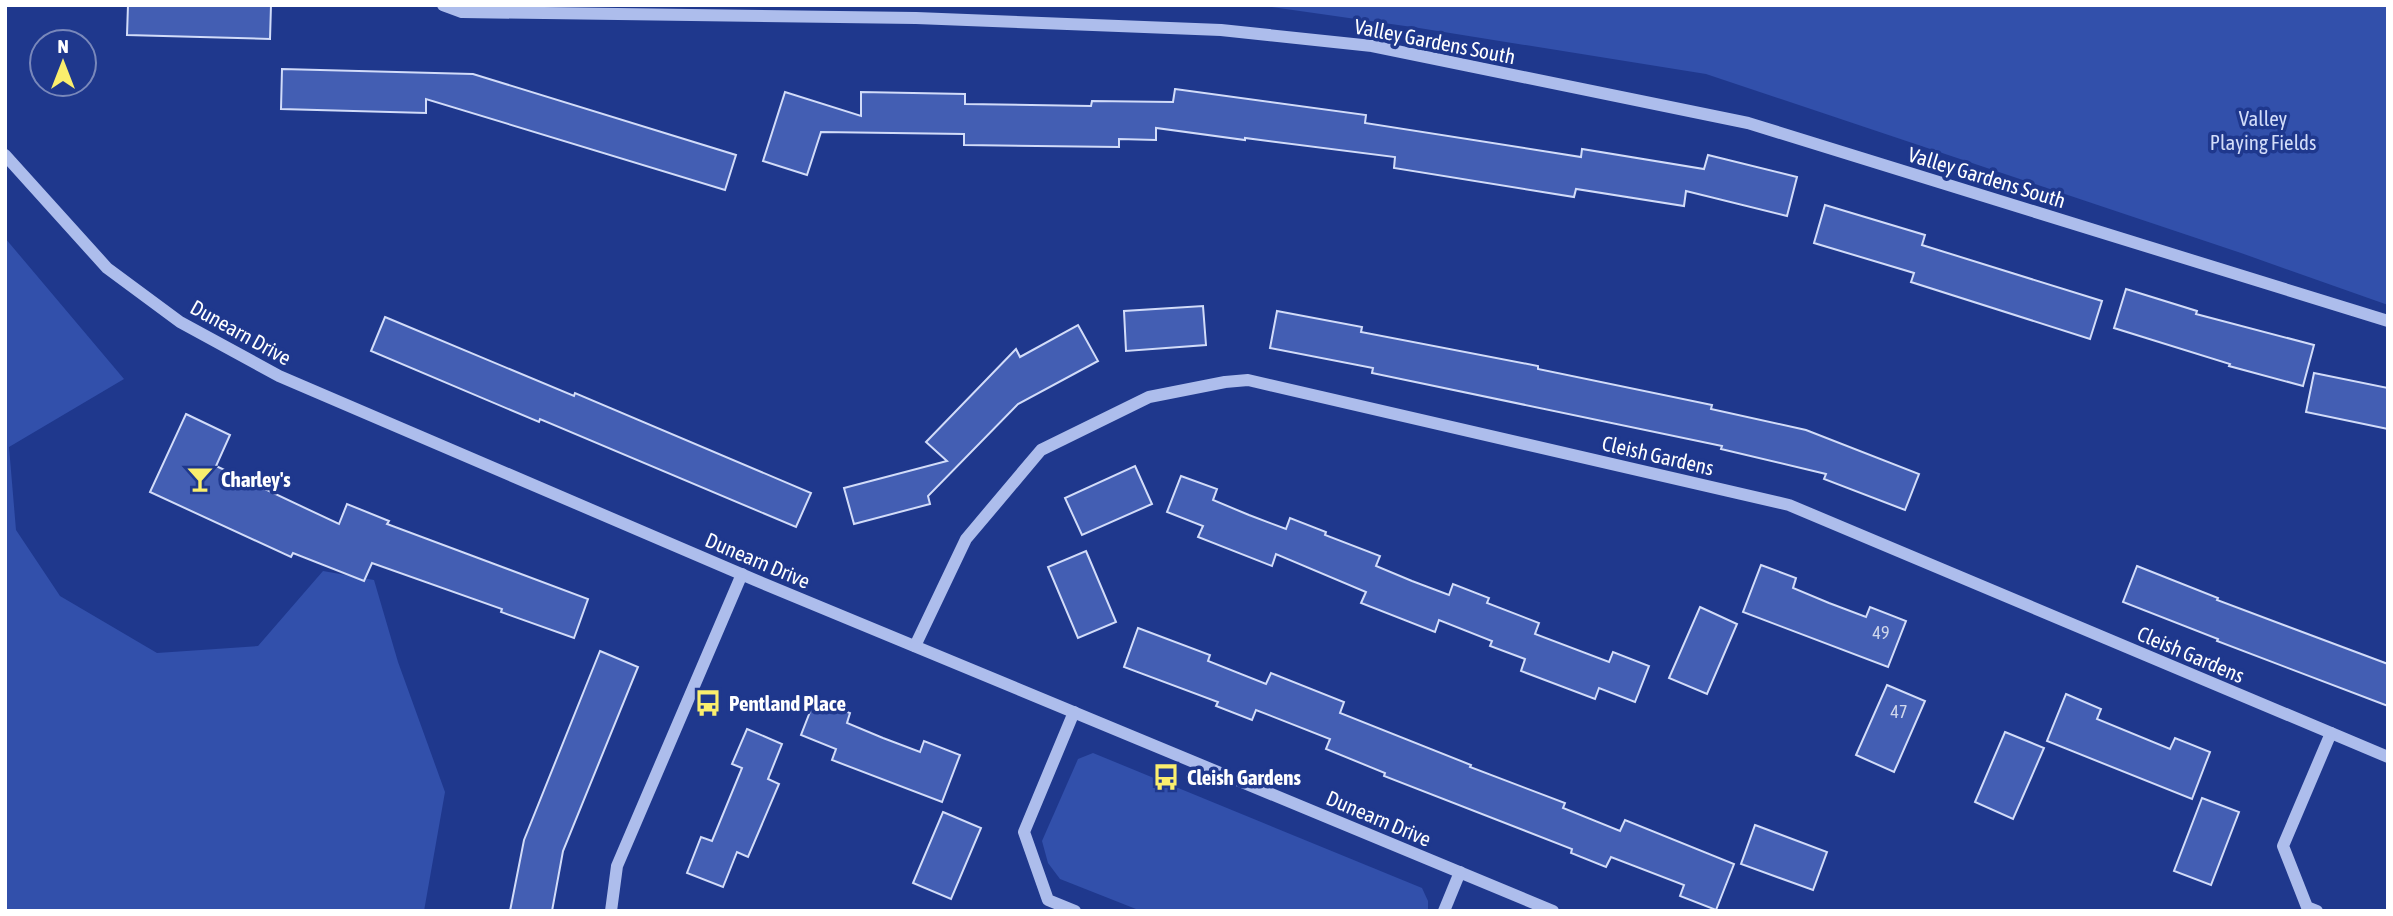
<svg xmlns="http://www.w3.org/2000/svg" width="2393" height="916" font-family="'Asap Condensed',sans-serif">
<rect width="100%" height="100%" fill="#1f388d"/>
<g fill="#3250ab">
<polygon points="1258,5 2388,5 2388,305 2241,253 1706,74 1419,28"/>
<polygon points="5,238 124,379 9,447 16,530 60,596 157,653 258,646 323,571 374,580 398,662 445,792 424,911 5,911"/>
<polygon points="1093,753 1422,888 1428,901 1428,910 1141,911 1060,879 1048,863 1042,841 1078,759"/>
</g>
<g fill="#435eb3" stroke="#d2dcf9" stroke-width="2">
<polygon points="128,5 271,5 270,39 127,35"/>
<polygon points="282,69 473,74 736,155 725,190 426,99 426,113 281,109"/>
<polygon points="1175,89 1366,115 1365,123 1581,157 1582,149 1704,169 1708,155 1797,177 1787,216 1686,191 1684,206 1576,189 1574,197 1394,168 1395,157 1245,138 1245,140 1156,128 1156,140 1119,139 1119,147 964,145 964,134 821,132 807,175 763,161 785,92 861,116 861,92 965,94 965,104 1091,106 1092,101 1173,102"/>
<polygon points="1825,205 1925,235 1922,245 2102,301 2090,339 1911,282 1914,273 1814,243"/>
<polygon points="2126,289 2197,311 2196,314 2314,345 2303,386 2229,366 2230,364 2114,328"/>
<polygon points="1203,306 1206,345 1126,351 1124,311"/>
<polygon points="1277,311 1362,327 1361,332 1538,366 1538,369 1712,405 1711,409 1806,430 1919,474 1905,510 1824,479 1826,474 1721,449 1722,446 1372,373 1373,368 1270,348"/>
<polygon points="385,317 574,396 575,393 811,493 796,527 540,419 539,422 371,351"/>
<polygon points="1078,325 1098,361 1018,404 928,496 930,504 854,524 844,488 947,461 926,442 1016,349 1020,357"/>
<polygon points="2314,373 2388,388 2388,429 2306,412"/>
<polygon points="186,414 230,435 216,466 339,524 347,504 389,521 387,524 588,599 574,638 501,612 502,609 372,563 364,581 293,553 291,557 150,492"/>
<polygon points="1135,466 1152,504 1082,535 1065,498"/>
<polygon points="1181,476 1217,489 1213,500 1249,515 1286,529 1290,518 1326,532 1325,535 1380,556 1376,566 1412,581 1449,595 1453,584 1489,598 1487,603 1539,623 1535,634 1609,662 1613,652 1649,666 1635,702 1599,688 1595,699 1521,671 1525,659 1490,646 1492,641 1439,620 1435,632 1361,603 1366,592 1276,554 1272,566 1198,537 1203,526 1167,512"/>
<polygon points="1086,551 1116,622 1078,638 1048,567"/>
<polygon points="1761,565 1796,578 1793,588 1829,603 1866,617 1870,607 1906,621 1888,667 1743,612"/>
<polygon points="2137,566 2218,598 2217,600 2388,664 2388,706 2217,641 2218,639 2123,602"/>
<polygon points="1700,607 1737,624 1707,694 1669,678"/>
<polygon points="1138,628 1210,655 1208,661 1266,684 1271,673 1344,702 1340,713 1471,765 1470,767 1565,803 1563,808 1620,831 1625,820 1734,864 1716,910 1680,896 1684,885 1611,857 1606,867 1571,853 1572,849 1384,776 1385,773 1326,749 1330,739 1256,710 1252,720 1216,706 1218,702 1124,667"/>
<polygon points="600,651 638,667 563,851 552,911 510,911 524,840"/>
<polygon points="1887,685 1925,701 1894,772 1856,755"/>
<polygon points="2066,694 2101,709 2097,719 2170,749 2175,738 2210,752 2192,799 2047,741"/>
<polygon points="815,699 850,713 847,723 883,738 920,752 924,741 960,755 942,802 832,760 836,749 801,735"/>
<polygon points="747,729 782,744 768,779 779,784 748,857 737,852 723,887 687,873 701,837 712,841 742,768 732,764"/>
<polygon points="2005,732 2044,748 2013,819 1975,802"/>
<polygon points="2202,798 2239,812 2211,885 2174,871"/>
<polygon points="943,812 981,828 951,899 913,883"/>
<polygon points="1755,825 1827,852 1813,890 1741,864"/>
</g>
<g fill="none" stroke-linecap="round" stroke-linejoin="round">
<g stroke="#adbdec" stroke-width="12">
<polyline points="443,5 462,12 916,18 1221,30 1372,46 1748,123 2388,321"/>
<polyline points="5,155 107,268 180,322 279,376 755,580 1553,911"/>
<polyline points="915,646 966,539 1041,450 1149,397 1225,382 1248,380 1789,505 2388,757"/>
<polyline points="1074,712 1024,832 1048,900 1075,911"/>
<polyline points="611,911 617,866 742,574"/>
<polyline points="1444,911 1460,872"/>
<polyline points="2317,911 2307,907 2283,846 2331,733"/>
</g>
</g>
<defs>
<symbol id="bar-bare" viewBox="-9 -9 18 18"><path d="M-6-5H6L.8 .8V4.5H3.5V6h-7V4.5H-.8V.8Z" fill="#faee6d" stroke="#1f388d" stroke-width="2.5" paint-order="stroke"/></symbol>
<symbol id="bus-bare" viewBox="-9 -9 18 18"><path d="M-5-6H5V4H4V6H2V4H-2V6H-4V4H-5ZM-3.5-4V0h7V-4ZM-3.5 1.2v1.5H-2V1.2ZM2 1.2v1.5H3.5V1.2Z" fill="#faee6d" stroke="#1f388d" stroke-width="2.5" paint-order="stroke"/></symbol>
</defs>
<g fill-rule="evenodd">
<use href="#bar-bare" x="181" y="460" width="38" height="38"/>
<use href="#bus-bare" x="689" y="684" width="38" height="38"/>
<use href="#bus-bare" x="1147" y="758" width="38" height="38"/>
</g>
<g text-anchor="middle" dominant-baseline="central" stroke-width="7" stroke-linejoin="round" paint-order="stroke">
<g font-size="18" fill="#d0d7ec">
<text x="1881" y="632">49</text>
<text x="1899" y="711">47</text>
</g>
<g font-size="21" fill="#fff" stroke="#1f388d">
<text transform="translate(1435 41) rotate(11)">Valley Gardens South</text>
<text transform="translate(1987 177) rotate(17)">Valley Gardens South</text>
<text transform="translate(241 332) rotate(29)">Dunearn Drive</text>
<text transform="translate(1658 455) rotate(13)">Cleish Gardens</text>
<text transform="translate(758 560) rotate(23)">Dunearn Drive</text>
<text transform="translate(2191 654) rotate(23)">Cleish Gardens</text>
<text transform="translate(1379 818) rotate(23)">Dunearn Drive</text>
</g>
<g font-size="21" fill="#d2dcf9" stroke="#1f388d">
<text x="2263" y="118">Valley<tspan x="2263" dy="24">Playing Fields</tspan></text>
</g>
<g font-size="21" font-weight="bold" fill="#fff" stroke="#1f388d" text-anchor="start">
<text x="221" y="479">Charley's</text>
<text x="729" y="703">Pentland Place</text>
<text x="1187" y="777">Cleish Gardens</text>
</g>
</g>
<rect width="2393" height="916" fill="none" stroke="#ffffff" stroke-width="14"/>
<g transform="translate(63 63)"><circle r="33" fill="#1f388d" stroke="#7988bb" stroke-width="2"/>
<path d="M0-5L12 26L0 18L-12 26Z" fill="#faee6d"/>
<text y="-10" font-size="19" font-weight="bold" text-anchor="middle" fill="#ffffff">N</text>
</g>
</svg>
